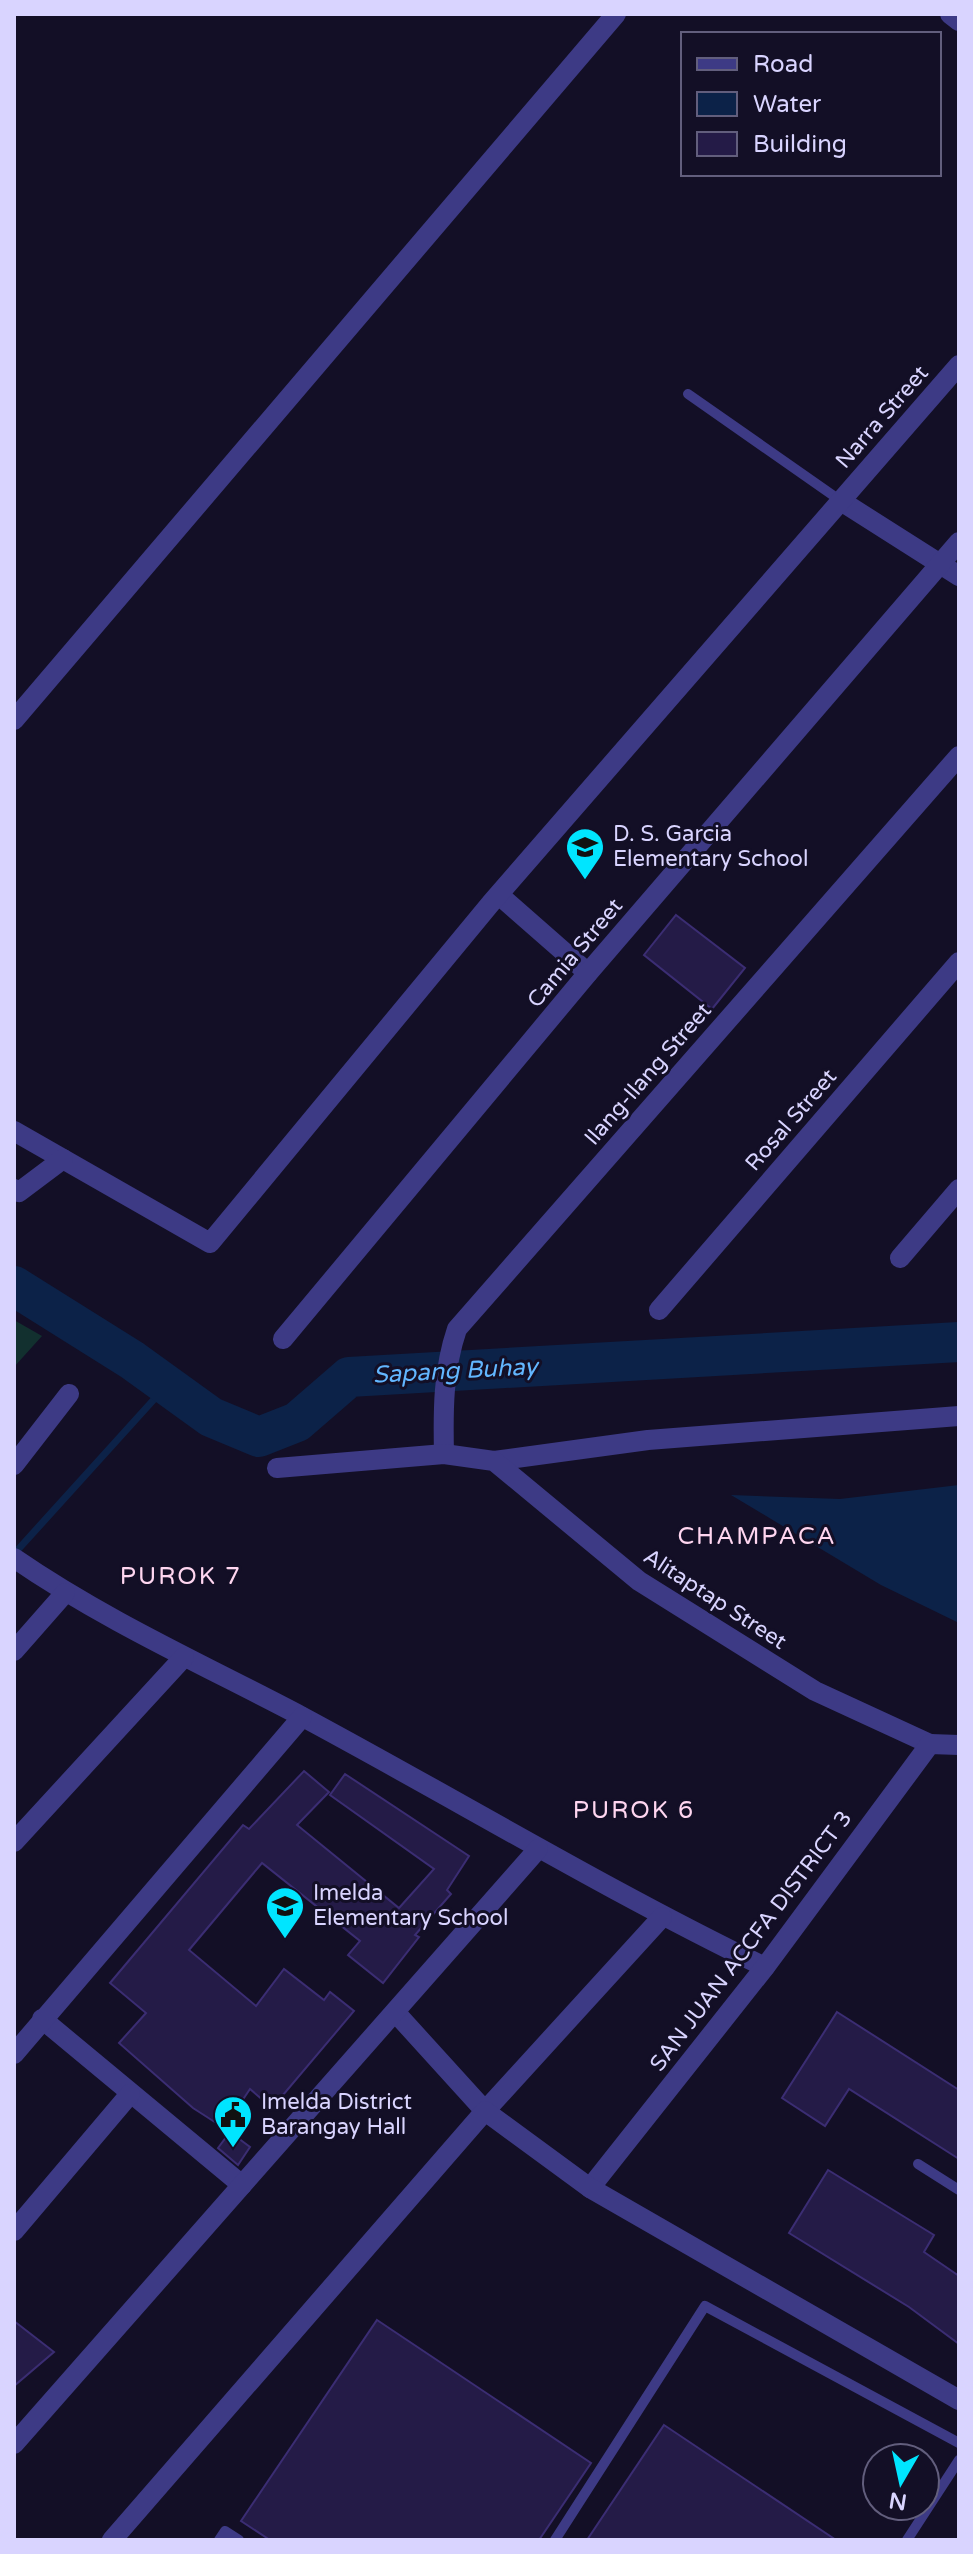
<svg xmlns="http://www.w3.org/2000/svg" width="973" height="2554" font-family="'Varela Round',sans-serif">
<rect width="100%" height="100%" fill="#130f26"/>
<polygon fill="#12302f" points="14,1320 42,1336 14,1367"/>
<polygon fill="#0c2248" points="959,1485 959,1623 881,1585 731,1495 840,1499"/>
<g fill="none" stroke-linecap="round" stroke-linejoin="round">
<polyline stroke="#0c2248" stroke-width="7" points="14,1554 167,1385"/>
<polyline stroke="#0c2248" stroke-width="40" points="14,1286 132,1360 211,1417 259,1437 297,1422 349,1377 959,1342"/>
</g>
<g fill="#241b47" stroke="#3b2d73" stroke-width="2">
<polygon points="676,915 745,968 712,1009 644,955"/>
<polygon points="304,1771 329,1792 297,1825 399,1908 434,1869 330,1795 345,1774 469,1856 447,1890 451,1894 415,1935 419,1937 383,1983 348,1955 360,1941 262,1863 189,1950 256,2006 284,1969 324,2000 330,1992 354,2011 272,2108 250,2089 224,2128 193,2108 119,2043 146,2013 110,1983 243,1825 249,1829"/>
<polygon points="837,2012 959,2090 959,2159 849,2089 825,2126 782,2098"/>
<polygon points="230,2132 250,2147 238,2165 218,2148"/>
<polygon points="828,2170 934,2235 924,2252 959,2276 959,2344 909,2307 789,2233"/>
<polygon points="377,2320 591,2463 539,2540 270,2540 241,2521"/>
<polygon points="14,2321 54,2352 14,2386"/>
<polygon points="664,2425 836,2540 587,2540"/>
</g>
<g fill="none" stroke-linecap="round" stroke-linejoin="round">
<g stroke="#3d3a85" stroke-width="10">
<polyline points="688,394 841,501"/>
<polyline points="918,2164 959,2190"/>
<polyline points="219,2540 225,2531 239,2540"/>
<polyline points="555,2540 705,2306 959,2443"/>
<polyline points="907,2540 959,2460"/>
</g>
<g stroke="#3d3a85" stroke-width="20">
<polyline points="950,14 959,21"/>
<polyline points="841,501 959,576"/>
<polyline points="14,720 616,14"/>
<polyline points="499,895 588,973"/>
<polyline points="14,1131 210,1243 491,903 959,365"/>
<polyline points="14,1189 19,1192 63,1159"/>
<polyline points="900,1258 959,1189"/>
<polyline points="659,1310 959,962"/>
<polyline points="283,1339 588,973 959,542"/>
<path d="M 444,1454 C 443,1411 443,1370 457,1329 L 959,756"/>
<polyline points="494,1461 648,1440 959,1416"/>
<polyline points="14,1465 69,1394"/>
<polyline points="277,1468 444,1454 494,1461 639,1581 815,1691 930,1744"/>
<path d="M 14,1558 C 104,1620 204,1665 301,1716 C 456,1799 606,1890 765,1967"/>
<polyline points="14,1651 65,1593"/>
<polyline points="14,1842 184,1657"/>
<polyline points="396,2013 485,2111 662,1917"/>
<polyline points="42,2019 242,2185"/>
<polyline points="14,2054 302,1717"/>
<polyline points="590,2188 765,1967 930,1744 959,1745"/>
<polyline points="14,2231 130,2094"/>
<polyline points="14,2444 538,1849"/>
</g>
<polyline stroke="#3d3a85" stroke-width="20" points="112,2540 485,2111 590,2188 959,2400"/>
</g>
<defs>
<symbol id="school-pin" viewBox="-11 -11 22 30"><path d="M0 17L-7.5 6A9.5 9.5 0 1 1 7.5 6Z" fill="#00e5ff" stroke="#130f26"/><path d="M0-5L7-2L0 1L-7-2ZM-4 1L0 2.5L4 1V4Q0 6-4 4Z" fill="#111"/></symbol>
<symbol id="civic-pin" viewBox="-11 -11 22 30"><path d="M0 17L-7.5 6A9.5 9.5 0 1 1 7.5 6Z" fill="#00e5ff" stroke="#130f26"/><path d="M-.6-6.5H3V-4.5H.6V-3L4-1V1h2V6H-6V1h2V-1L-.6-3ZM-1.2 2.5V6h2.4V2.5Z" fill="#111"/></symbol>
</defs>
<g fill-rule="evenodd">
<use href="#school-pin" x="563" y="825" width="44" height="60"/>
<use href="#school-pin" x="263" y="1884" width="44" height="60"/>
<use href="#civic-pin" x="211" y="2093" width="44" height="60"/>
</g>
<g text-anchor="middle" dominant-baseline="central" stroke-width="6" stroke-linejoin="round" paint-order="stroke">
<g font-size="22" fill="#d9d4ff" stroke="#130f26">
<text transform="translate(882 417) rotate(-49)">Narra Street</text>
<text transform="translate(575 953) rotate(-50)">Camia Street</text>
<text transform="translate(648 1074) rotate(-49)">Ilang-Ilang Street</text>
<text transform="translate(791 1120) rotate(-49)">Rosal Street</text>
<text transform="translate(715 1599) rotate(33)">Alitaptap Street</text>
<text transform="translate(751 1941) rotate(-53)">SAN JUAN ACCFA DISTRICT 3</text>
</g>
<g font-size="22" fill="#d9d4ff" stroke="#130f26" text-anchor="start">
<text x="613" y="834">D. S. Garcia<tspan x="613" dy="25">Elementary School</tspan></text>
<text x="313" y="1893">Imelda<tspan x="313" dy="25">Elementary School</tspan></text>
<text x="261" y="2102">Imelda District<tspan x="261" dy="25">Barangay Hall</tspan></text>
</g>
<g font-size="24" font-style="italic" fill="#62b6ff" stroke="#130f26">
<text transform="translate(455 1371) rotate(-3)">Sapang Buhay</text>
</g>
<g font-size="24" letter-spacing="2" fill="#ffd6f0" stroke="#130f26">
<text x="757" y="1536">CHAMPACA</text>
<text x="181" y="1576">PUROK 7</text>
<text x="634" y="1810">PUROK 6</text>
</g>
</g>
<rect width="973" height="2554" fill="none" stroke="#d9d4ff" stroke-width="32"/>
<rect x="681" y="32" width="260" height="144" fill="#130f26" stroke="#625e7d" stroke-width="2"/>
<rect x="697" y="58" width="40" height="12" fill="#3d3a85" stroke="#625e7d" stroke-width="2"/>
<text x="753" y="72" font-size="24" fill="#d9d4ff">Road</text>
<rect x="697" y="92" width="40" height="24" fill="#0c2248" stroke="#625e7d" stroke-width="2"/>
<text x="753" y="112" font-size="24" fill="#d9d4ff">Water</text>
<rect x="697" y="132" width="40" height="24" fill="#241b47" stroke="#625e7d" stroke-width="2"/>
<text x="753" y="152" font-size="24" fill="#d9d4ff">Building</text>
<g transform="translate(901 2482) rotate(189)"><circle r="38" fill="#130f26" stroke="#625e7d" stroke-width="2"/>
<path d="M0-6L14 30L0 20L-14 30Z" fill="#00e5ff"/>
<text y="-12" font-size="22" font-weight="bold" text-anchor="middle" fill="#d9d4ff">N</text>
</g>
</svg>
